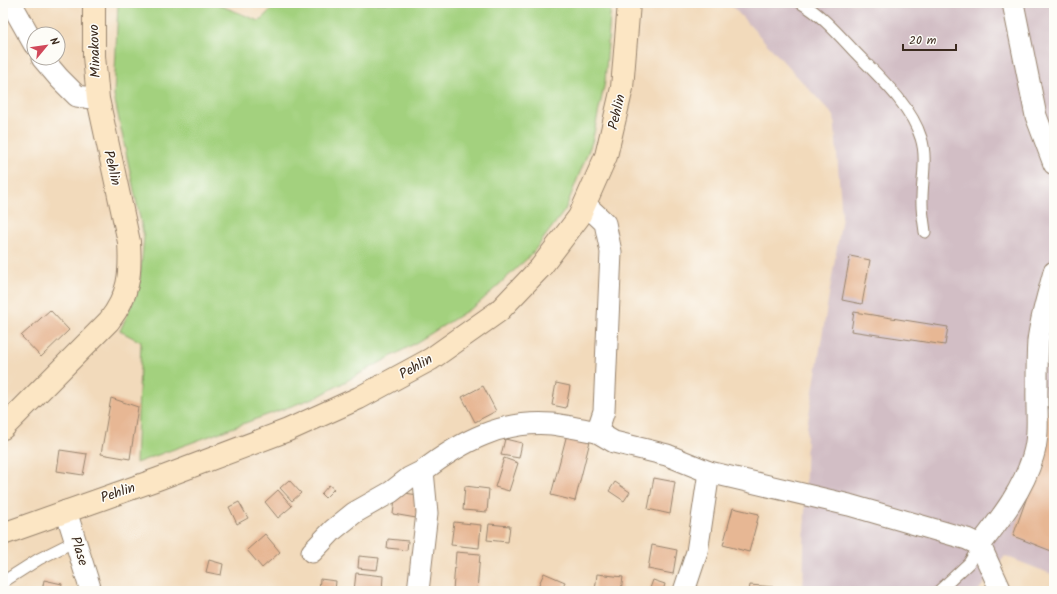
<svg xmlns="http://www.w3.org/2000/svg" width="1057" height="594" font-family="Kalam,sans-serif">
<rect width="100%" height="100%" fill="#fdfcf7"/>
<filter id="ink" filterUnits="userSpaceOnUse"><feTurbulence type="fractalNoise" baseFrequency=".025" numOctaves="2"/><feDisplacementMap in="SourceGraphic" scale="8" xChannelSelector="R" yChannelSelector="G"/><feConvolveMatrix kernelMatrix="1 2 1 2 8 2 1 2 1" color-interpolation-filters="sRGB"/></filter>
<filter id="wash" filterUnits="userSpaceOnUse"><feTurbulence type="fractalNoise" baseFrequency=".012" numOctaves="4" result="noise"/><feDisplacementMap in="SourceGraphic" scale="16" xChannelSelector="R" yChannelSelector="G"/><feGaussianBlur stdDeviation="0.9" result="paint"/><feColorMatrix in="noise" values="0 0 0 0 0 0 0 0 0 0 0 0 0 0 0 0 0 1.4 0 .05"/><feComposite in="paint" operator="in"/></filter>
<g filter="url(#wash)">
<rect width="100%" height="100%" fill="#f2dabb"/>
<polygon fill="#d2bec5" points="729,3 1054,3 1054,575 1005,556 978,591 803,591 807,427 842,217 834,116"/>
<polygon fill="#a3d17e" stroke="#6f7e4e" points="118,3 214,3 259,21 278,3 611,3 605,82 592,142 565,210 531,255 478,304 414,344 319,396 136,463 141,342 120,331 139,288 144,237 114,96"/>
<g id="blocks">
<g fill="#e7b794">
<polygon points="850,256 870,260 862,304 842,300"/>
<polygon points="50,310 69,330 41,357 21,336"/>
<polygon points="854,312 948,327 945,345 851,331"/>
<polygon points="556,383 570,386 566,408 552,405"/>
<polygon points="483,386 496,411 475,422 462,397"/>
<polygon points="111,398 138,407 130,459 101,454"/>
<polygon points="1054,399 1054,552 1013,536 1028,494 1043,422 1051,401"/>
<polygon points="567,434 590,441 575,501 551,495"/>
<polygon points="505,439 522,443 519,458 501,455"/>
<polygon points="60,450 87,454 83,475 57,471"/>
<polygon points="504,458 518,463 509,491 495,487"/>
<polygon points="654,478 675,482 670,514 648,509"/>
<polygon points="289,480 301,493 292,501 280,488"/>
<polygon points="615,482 630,492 624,501 609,491"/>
<polygon points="329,485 334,489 325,498 321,494"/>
<polygon points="465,486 489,489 487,512 463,510"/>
<polygon points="278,490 292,506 278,518 265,502"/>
<polygon points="396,492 419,495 416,518 393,514"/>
<polygon points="239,502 248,518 237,524 229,507"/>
<polygon points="733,508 759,514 749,552 723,545"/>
<polygon points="454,522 481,525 479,548 451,545"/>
<polygon points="489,524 510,526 508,542 487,540"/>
<polygon points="265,534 280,552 262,568 247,550"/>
<polygon points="388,539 408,541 407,550 387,548"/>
<polygon points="652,545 677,550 673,574 648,569"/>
<polygon points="456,552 480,554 477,591 453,591"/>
<polygon points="359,556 379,558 377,570 358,568"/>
<polygon points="209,560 223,564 221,575 206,572"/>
<polygon points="356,573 383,576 382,591 354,591"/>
<polygon points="544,573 565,582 561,591 536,591"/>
<polygon points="597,574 623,577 621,591 595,591"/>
<polygon points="320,579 336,581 335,591 319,591"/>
<polygon points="44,580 62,584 61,591 42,591"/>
<polygon points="653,580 665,584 663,591 649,591"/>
<polygon points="750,585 773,587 772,591 749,591"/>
</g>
</g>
</g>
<g filter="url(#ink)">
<use href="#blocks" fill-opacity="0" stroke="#96826c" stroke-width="1"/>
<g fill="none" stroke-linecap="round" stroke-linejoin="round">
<defs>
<g id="lane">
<path d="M 801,3 C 822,15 839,35 855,52 C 878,76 911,105 921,138 C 928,159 921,183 922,205 C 922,213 924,223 925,232"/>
<polyline points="3,584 6,580 39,559 75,541"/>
<polyline points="939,591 969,563 980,545"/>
</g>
<g id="street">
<polyline points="11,3 34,44"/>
<polyline points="1013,3 1036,116 1054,164"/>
<polyline points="42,58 59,78 77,96 98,99"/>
<polyline points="585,204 605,223 611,252 604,411 597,432 614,442 667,455 709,472 849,505 967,539 980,545 1001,591"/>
<polyline points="66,511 91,591"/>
<path d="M 980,545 C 1001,518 1023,490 1033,456 C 1040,434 1036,409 1037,386 C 1037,371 1037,356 1038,341 C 1041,317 1048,295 1054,272"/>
<polyline points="312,552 333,530 354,513 391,492 409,478 423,471"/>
<path d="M 418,591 L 427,513 L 423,471 C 462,441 502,420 552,424 C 567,426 582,429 597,432"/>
<polyline points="684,591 697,552 709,472"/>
</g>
<g id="secondary">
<path d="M 3,428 L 109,321 C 129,295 131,274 129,242 L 98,99 L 94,56 L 94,3"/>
<polyline points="3,534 158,479 288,430 359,398 431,359 499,311 541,267 579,217 606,156 622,88 629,3"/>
</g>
</defs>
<use href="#lane" stroke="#96826c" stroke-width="13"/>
<use href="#street" stroke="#96826c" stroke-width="23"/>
<use href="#secondary" stroke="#96826c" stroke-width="24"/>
<use href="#lane" stroke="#fff" stroke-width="11"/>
<use href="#street" stroke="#fff" stroke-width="21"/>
<use href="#secondary" stroke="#fce6c4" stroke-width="22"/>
</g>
</g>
<g text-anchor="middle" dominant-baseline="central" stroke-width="3" stroke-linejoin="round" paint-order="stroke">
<g font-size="14" fill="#3b2a1e" stroke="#fdfcf7">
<text transform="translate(95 51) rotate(-92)">Minakovo</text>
<text transform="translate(617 112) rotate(-77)">Pehlin</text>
<text transform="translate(112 168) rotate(77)">Pehlin</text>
<text transform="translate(416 367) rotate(-30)">Pehlin</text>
<text transform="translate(118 493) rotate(-19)">Pehlin</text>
<text transform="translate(79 551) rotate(73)">Plase</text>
</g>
</g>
<rect width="1057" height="594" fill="none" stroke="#fdfcf7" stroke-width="16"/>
<g transform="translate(46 46) rotate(61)"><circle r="19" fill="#fdfcf7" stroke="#afa8a0"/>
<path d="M0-3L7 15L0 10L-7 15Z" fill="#d1495b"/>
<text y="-6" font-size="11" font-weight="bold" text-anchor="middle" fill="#3b2a1e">N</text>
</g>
<path d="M903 44v6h53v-6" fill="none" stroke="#3b2a1e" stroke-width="2"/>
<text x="909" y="44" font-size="12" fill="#3b2a1e" stroke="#fdfcf7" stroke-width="3" paint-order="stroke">20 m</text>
</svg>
